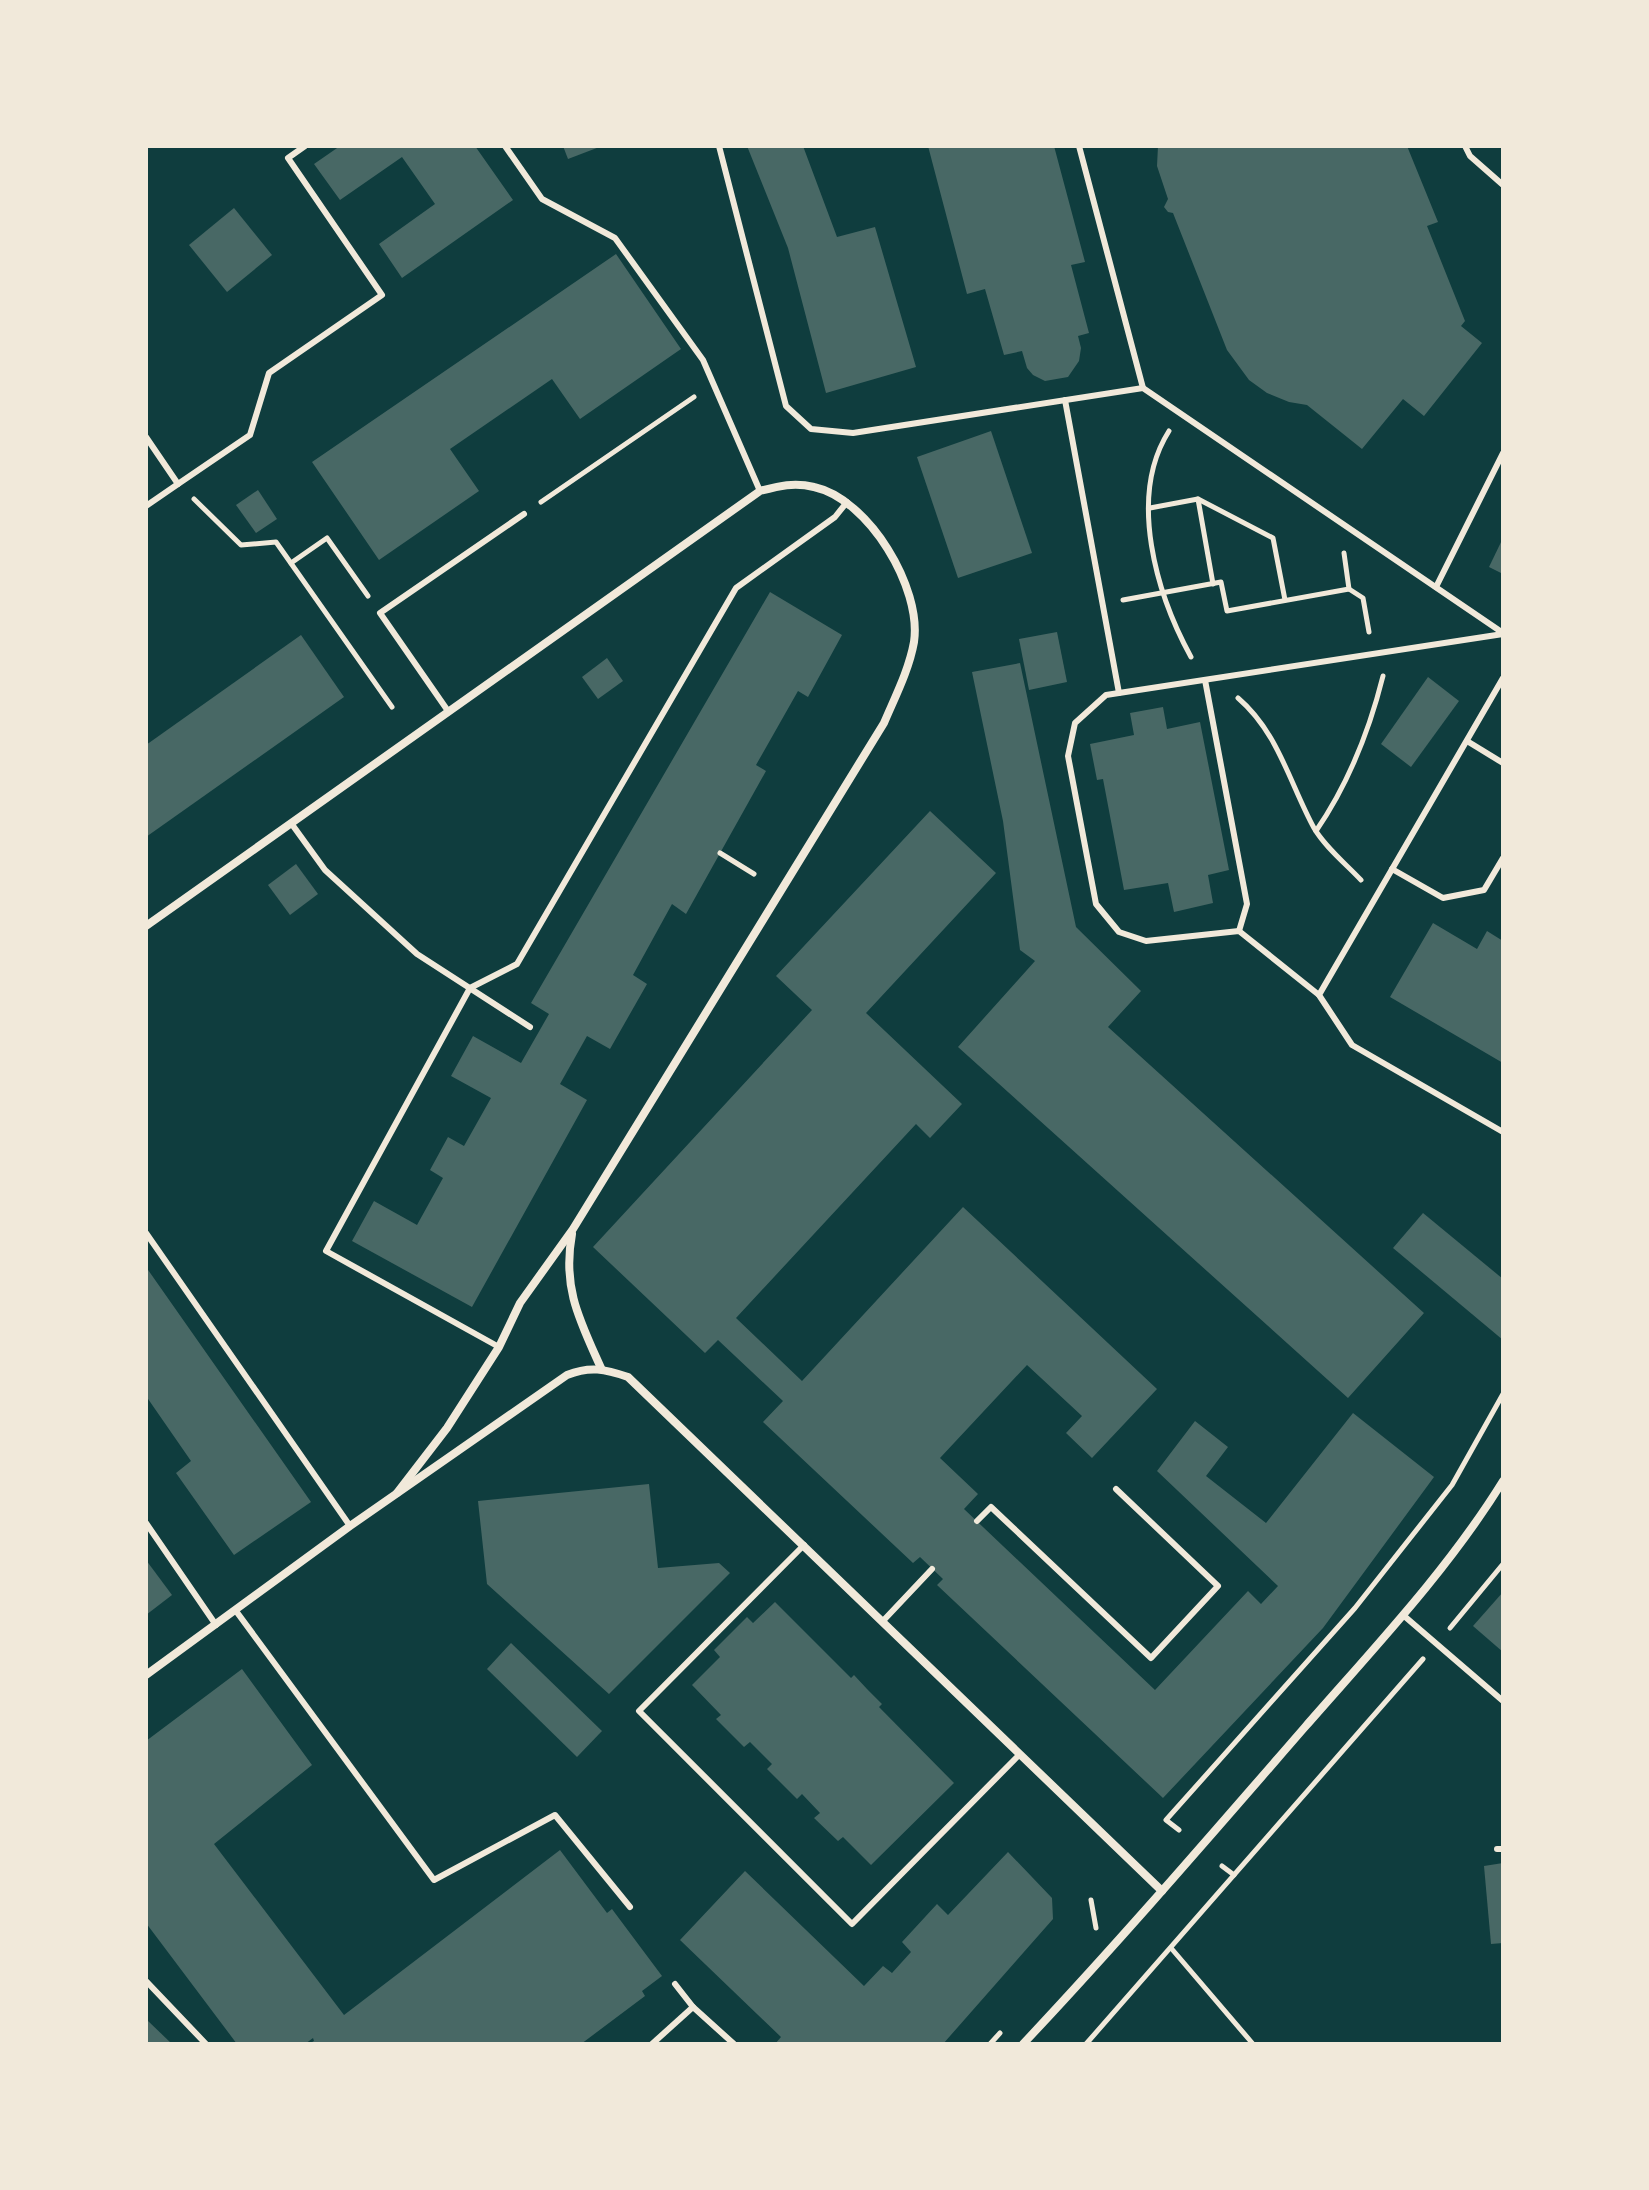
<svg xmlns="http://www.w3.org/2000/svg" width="1649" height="2190" font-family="Roboto,sans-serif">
<rect width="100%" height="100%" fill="#0f3d3e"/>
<g fill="#486865">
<polygon points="340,146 475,146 513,200 402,278 379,244 435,204 402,157 340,200 314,164"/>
<polygon points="563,146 602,146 568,159"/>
<polygon points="747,146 803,146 837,237 875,227 916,367 826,393 788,248"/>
<polygon points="928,146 1054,146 1085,262 1071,265 1089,333 1078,336 1081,348 1079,361 1068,377 1045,381 1033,375 1027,368 1022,351 1004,355 985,289 967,294"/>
<polygon points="1158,146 1407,146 1438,222 1427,226 1465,321 1461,326 1482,343 1424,416 1403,399 1362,449 1307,405 1289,402 1267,393 1249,380 1227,350 1173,213 1168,212 1164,207 1168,199 1157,166"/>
<polygon points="234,208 272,255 227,292 189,245"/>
<polygon points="616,254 681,349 580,419 552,379 450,449 479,491 379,560 312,462"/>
<polygon points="991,431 1032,553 958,578 917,457"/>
<polygon points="258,490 277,519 256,533 236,505"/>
<polygon points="1503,538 1503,574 1489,567"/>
<polygon points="770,592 842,635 808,697 798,691 756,765 766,771 686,914 672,904 633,975 647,984 610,1049 587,1036 560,1084 587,1100 472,1307 352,1241 374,1201 417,1225 443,1178 430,1170 448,1137 464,1146 491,1098 451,1076 473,1036 521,1063 549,1014 531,1003"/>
<polygon points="1057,632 1067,682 1029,690 1019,639"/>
<polygon points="301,635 344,697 146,837 146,745"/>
<polygon points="607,658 623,681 598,699 582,677"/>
<polygon points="1020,663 1076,927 1141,991 1108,1027 1424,1313 1348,1398 958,1047 1035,961 1020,950 1003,821 972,672"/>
<polygon points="1428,677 1459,701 1411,767 1381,744"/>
<polygon points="1163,707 1167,729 1200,722 1229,870 1208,875 1213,903 1174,912 1168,883 1124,890 1103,779 1097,780 1090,744 1134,735 1130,713"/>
<polygon points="930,811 996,873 866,1013 962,1104 930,1138 916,1124 736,1318 802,1381 963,1207 1157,1389 1092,1458 1066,1433 1082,1416 1027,1365 940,1458 978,1494 964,1509 1155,1690 1248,1591 1261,1604 1278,1586 1157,1471 1195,1421 1228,1447 1206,1476 1266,1523 1353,1413 1434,1477 1323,1628 1163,1798 937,1585 943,1579 920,1557 913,1563 763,1422 783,1401 718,1340 705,1353 593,1247 812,1010 776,976"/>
<polygon points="296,864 318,894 290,915 268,885"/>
<polygon points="1433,923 1477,949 1487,931 1503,941 1503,1063 1390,997"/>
<polygon points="1423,1213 1503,1279 1503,1340 1393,1248"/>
<polygon points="146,1267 311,1502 234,1555 176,1473 191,1461 146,1396"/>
<polygon points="649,1484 658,1568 719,1563 730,1573 609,1694 487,1584 478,1501"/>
<polygon points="146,1560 172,1595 146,1615"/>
<polygon points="1503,1592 1503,1652 1473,1626"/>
<polygon points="775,1602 851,1678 854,1675 867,1689 882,1704 879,1707 954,1783 871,1865 843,1837 838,1841 814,1818 820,1813 802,1794 797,1799 767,1769 772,1764 750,1742 744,1747 716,1719 721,1715 692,1685 720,1657 714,1650 747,1617 753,1623"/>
<polygon points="511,1643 602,1731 577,1757 487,1669"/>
<polygon points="242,1669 312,1765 214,1844 344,2015 560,1850 607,1913 612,1909 662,1976 642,1991 645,1996 581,2044 308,2044 314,2041 313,2038 305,2044 237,2044 146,1923 146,1741"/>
<polygon points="1008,1852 1052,1898 1053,1919 943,2044 775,2044 781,2037 680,1940 745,1871 864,1986 883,1966 892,1973 911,1952 902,1942 937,1904 948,1915"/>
<polygon points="1503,1863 1503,1943 1491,1944 1484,1866"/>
<polygon points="146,2019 172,2044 146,2044"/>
</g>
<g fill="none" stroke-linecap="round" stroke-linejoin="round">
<g stroke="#f1e9da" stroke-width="5">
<path d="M 1169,431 C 1127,497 1157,595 1191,657"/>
<polyline points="194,499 241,545 276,542 392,707"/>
<polyline points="1198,499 1273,538 1285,600"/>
<polyline points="541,502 694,397"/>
<polyline points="1150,508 1198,499 1213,584"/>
<polyline points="291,563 327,538 368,596"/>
<polyline points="1349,589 1363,598 1369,632"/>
<polyline points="1123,600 1221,582 1227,611 1349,589 1344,553"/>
<path d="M 1238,698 C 1278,732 1290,784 1314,828 C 1325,847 1346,864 1361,880"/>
<path d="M 1316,831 C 1349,783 1369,732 1383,676"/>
<polyline points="720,853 754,874"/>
<polyline points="1450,1628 1503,1564"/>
<polyline points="1179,1830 1166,1820 1355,1608 1452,1485 1503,1394"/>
<polyline points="1222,1866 1234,1875"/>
<polyline points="1091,1900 1096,1928"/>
<polyline points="1171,1948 1253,2044"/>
<polyline points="990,2044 1000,2033"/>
<polyline points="1086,2044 1423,1659"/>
</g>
<g stroke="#f1e9da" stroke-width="6">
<polyline points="505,146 542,199 615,238 703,360 760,491"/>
<polyline points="719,146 786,406 811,429 853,433 1143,388 1503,633"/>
<polyline points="1079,146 1143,388"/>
<polyline points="1465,146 1470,156 1503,185"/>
<polyline points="1065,400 1119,693"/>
<polyline points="146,437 178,484 146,506"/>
<polyline points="178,484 250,435 269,373 382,295 288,158 305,146"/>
<polyline points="1436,587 1503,453"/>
<polyline points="1503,678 1319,995 1352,1045 1503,1132"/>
<polyline points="1205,680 1247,904 1239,931"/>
<polyline points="448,711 380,613 524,514"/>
<polyline points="1467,741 1503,763"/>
<polyline points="291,823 325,870 417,954 530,1027"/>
<polyline points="1392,869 1443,898 1484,890 1503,858"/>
<polyline points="1319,995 1239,931 1146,941 1119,932 1096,904 1068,756 1075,723 1106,695 1503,634"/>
<polyline points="146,1233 350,1526"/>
<polyline points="499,1347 326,1251 470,988 517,964 736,588 835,517 847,502"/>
<polyline points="977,1521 991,1507 1151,1658 1218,1586 1116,1489"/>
<polyline points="146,1523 216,1625"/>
<polyline points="804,1545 639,1711 852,1924 1019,1755"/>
<polyline points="236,1611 434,1880 555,1815 630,1907"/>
<polyline points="1403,1615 1503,1701"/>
<polyline points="882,1622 932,1569"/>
<polyline points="1497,1849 1503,1849"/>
<polyline points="146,1981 206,2044"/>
<polyline points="675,1984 693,2007 734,2044"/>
<polyline points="652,2044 693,2007"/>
</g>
<g stroke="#f1e9da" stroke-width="8">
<path d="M 146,926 L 760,491 C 779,486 794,482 814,487 C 869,499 922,588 914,642 C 909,670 895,697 884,723 L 573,1229 L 520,1303 L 499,1347 L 447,1428 L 397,1493"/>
<path d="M 572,1234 C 562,1288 580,1321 601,1368"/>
<path d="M 146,1675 L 350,1526 L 567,1375 C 590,1366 605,1369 628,1377 L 1162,1891"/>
<path d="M 1023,2044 C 1120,1941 1212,1834 1305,1727 C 1374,1648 1448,1570 1503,1481"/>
</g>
</g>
<rect width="1649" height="2190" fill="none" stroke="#f1e9da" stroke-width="296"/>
</svg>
